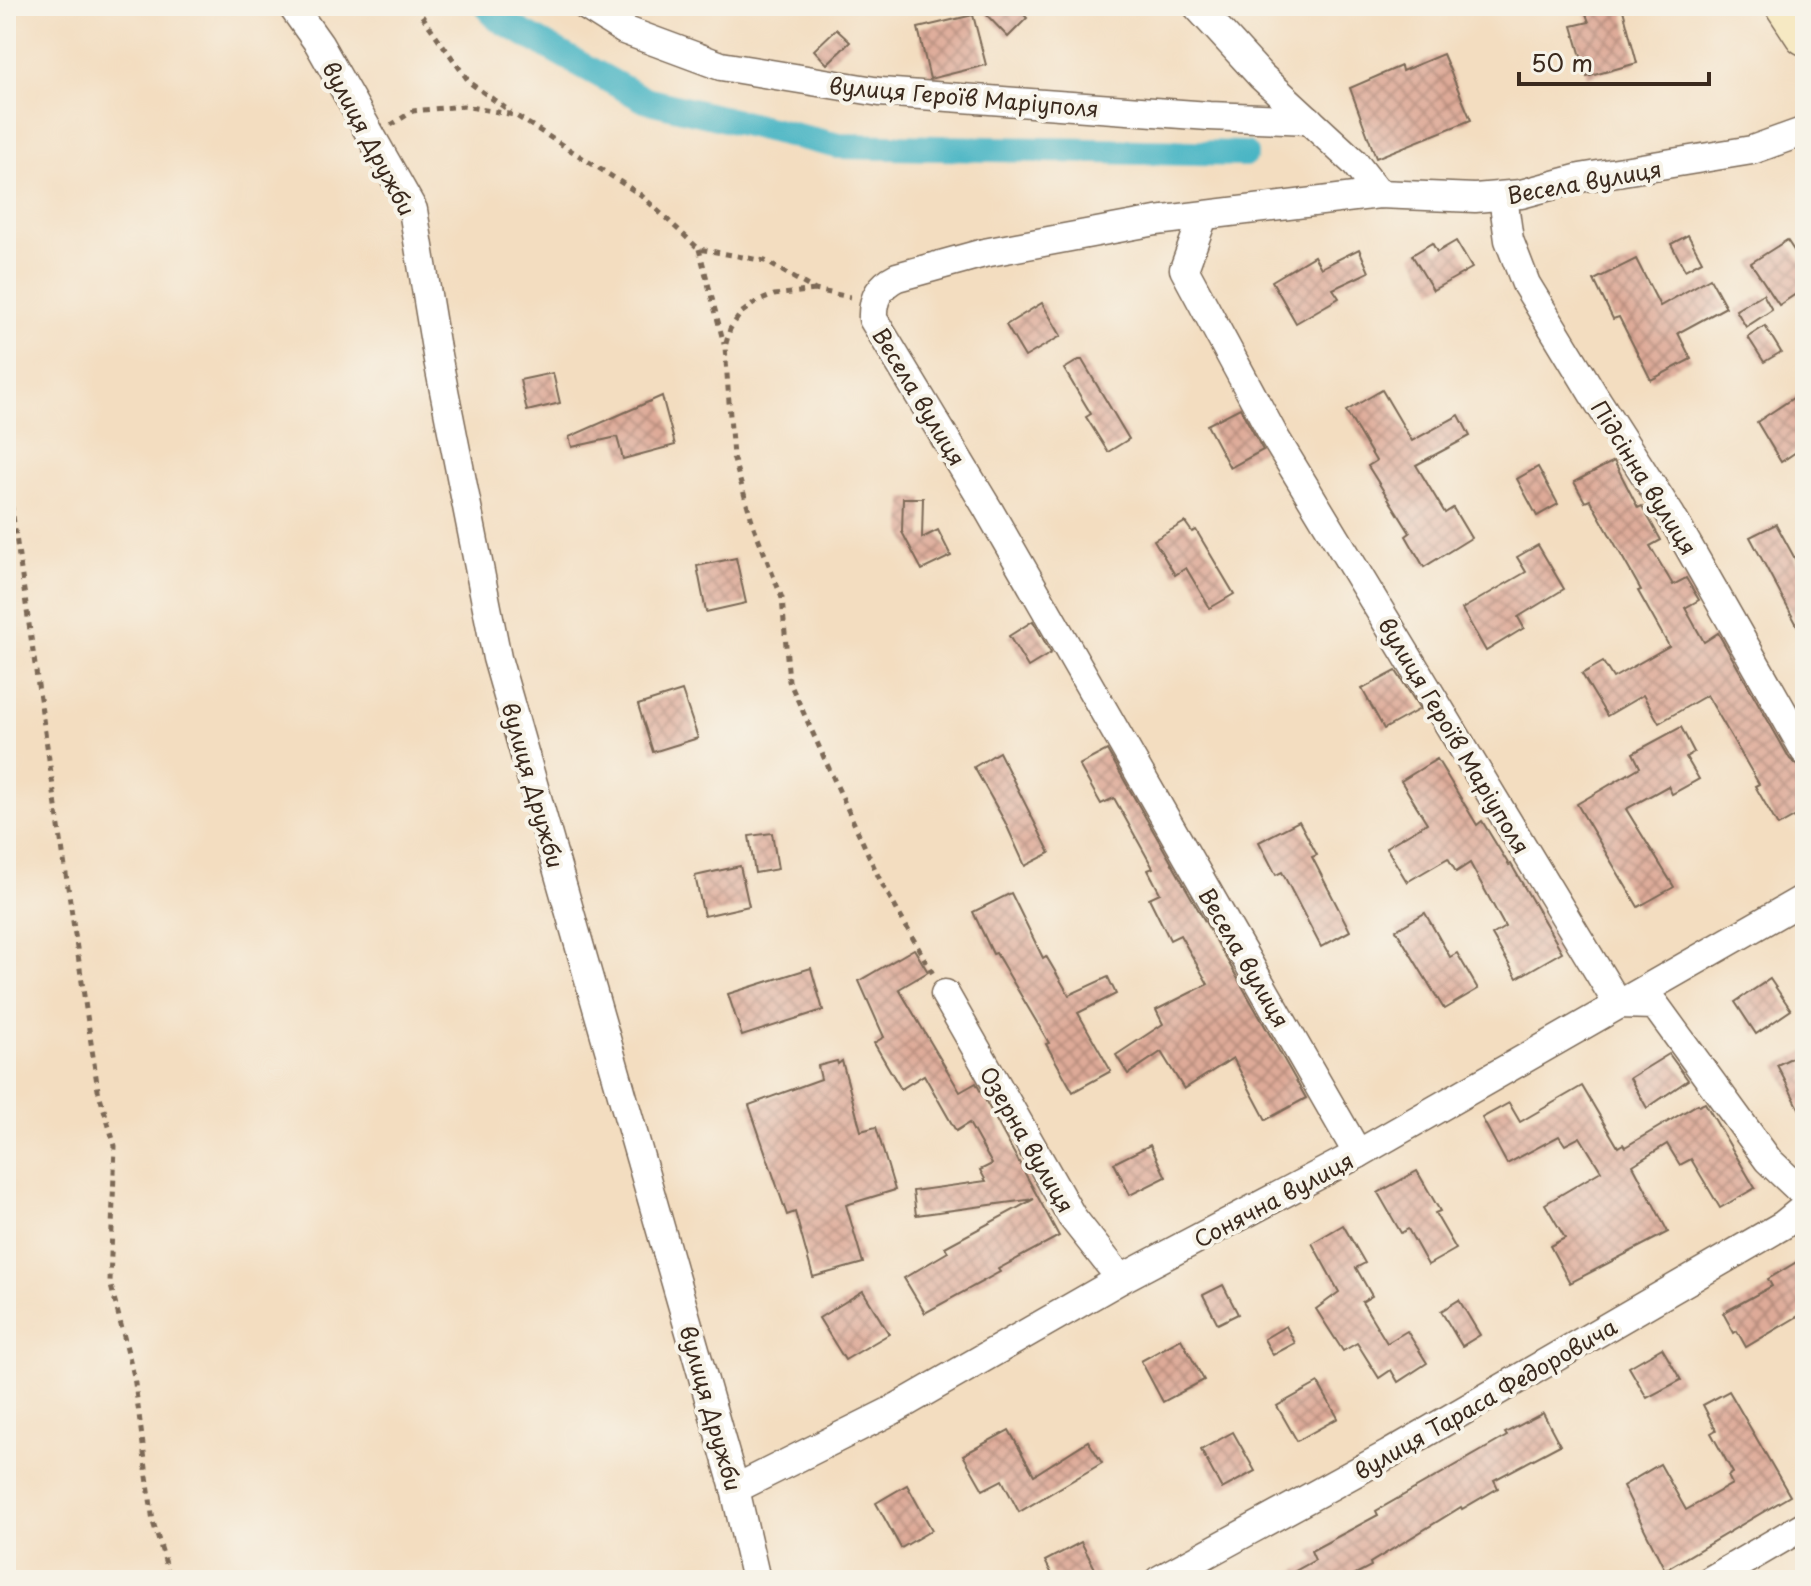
<svg xmlns="http://www.w3.org/2000/svg" width="1811" height="1586" font-family="'Playpen Sans',sans-serif">
<defs>
<pattern id="building-cross-hatch" width="8" height="8" patternUnits="userSpaceOnUse" patternTransform="scale(2)"><rect width="8" height="8" fill="#deaa98"/><path d="M0 0l8 8M0 8l8-8" fill="none" stroke="#b58b7b"/></pattern>
</defs>
<rect width="100%" height="100%" fill="#f7f3e8"/>
<filter id="ink" filterUnits="userSpaceOnUse"><feTurbulence type="fractalNoise" baseFrequency=".0125" numOctaves="2"/><feDisplacementMap in="SourceGraphic" scale="16" xChannelSelector="R" yChannelSelector="G"/><feConvolveMatrix kernelMatrix="1 2 1 2 8 2 1 2 1" color-interpolation-filters="sRGB"/></filter>
<filter id="wash" filterUnits="userSpaceOnUse"><feTurbulence type="fractalNoise" baseFrequency=".006" numOctaves="4" result="noise"/><feDisplacementMap in="SourceGraphic" scale="32" xChannelSelector="R" yChannelSelector="G"/><feGaussianBlur stdDeviation="1.8" result="paint"/><feColorMatrix in="noise" values="0 0 0 0 0 0 0 0 0 0 0 0 0 0 0 0 0 1.4 0 .05"/><feComposite in="paint" operator="in"/></filter>
<g filter="url(#wash)">
<rect width="100%" height="100%" fill="#f3ddc0"/>
<g fill="none" stroke-linecap="round" stroke-linejoin="round">
<polyline stroke="#48b5c4" stroke-width="26" points="487,6 498,19 645,100 839,146 1245,154"/>
</g>
<g id="blocks">
<g fill="url(#building-cross-hatch)">
<polygon points="978,6 1016,6 1027,18 1008,37"/>
<polygon points="1583,6 1622,6 1637,63 1587,77 1572,26 1589,22"/>
<polygon points="973,15 986,65 930,79 918,28"/>
<polygon points="836,29 850,42 827,64 814,50"/>
<polygon points="1443,54 1471,120 1376,158 1350,88 1401,66 1402,71"/>
<polygon points="1688,235 1702,261 1685,270 1671,244"/>
<polygon points="1787,240 1805,267 1805,288 1779,305 1751,263"/>
<polygon points="1456,241 1472,268 1433,290 1412,255 1432,243 1437,252"/>
<polygon points="1359,249 1369,272 1333,289 1339,298 1296,323 1272,281 1314,256 1321,268"/>
<polygon points="1636,259 1660,306 1710,278 1726,307 1678,333 1691,359 1651,380 1619,317 1613,319 1594,280"/>
<polygon points="1763,294 1772,310 1746,327 1736,310"/>
<polygon points="1042,303 1061,336 1025,357 1006,325"/>
<polygon points="1765,326 1781,352 1764,362 1748,337"/>
<polygon points="1079,360 1082,360 1129,439 1108,452 1086,417 1091,414 1064,369"/>
<polygon points="553,373 560,403 527,411 520,380"/>
<polygon points="1382,390 1412,441 1459,415 1470,436 1416,465 1445,513 1453,508 1471,538 1424,567 1406,536 1410,533 1368,466 1376,461 1346,411"/>
<polygon points="1805,390 1805,446 1781,462 1757,422"/>
<polygon points="662,396 675,445 623,459 617,437 572,447 569,437"/>
<polygon points="1240,408 1263,450 1230,468 1207,425"/>
<polygon points="1614,461 1638,508 1642,506 1661,540 1650,546 1673,585 1686,578 1699,600 1685,608 1704,642 1718,633 1790,759 1800,767 1805,775 1805,811 1778,826 1755,786 1759,784 1707,695 1659,723 1643,695 1607,716 1582,674 1603,662 1613,678 1669,646 1638,591 1641,590 1590,500 1585,502 1574,482"/>
<polygon points="1538,467 1558,504 1537,516 1517,479"/>
<polygon points="903,498 923,498 922,538 938,530 951,556 922,570 902,532"/>
<polygon points="1185,522 1192,532 1196,530 1234,594 1210,608 1186,568 1175,575 1154,540"/>
<polygon points="1776,524 1805,577 1805,640 1750,537"/>
<polygon points="1538,545 1564,589 1518,617 1524,628 1486,651 1462,609 1526,572 1517,557"/>
<polygon points="736,558 746,603 706,612 697,566"/>
<polygon points="1033,621 1051,653 1028,667 1009,636"/>
<polygon points="1396,671 1420,709 1384,729 1362,689"/>
<polygon points="682,691 698,738 653,752 638,705"/>
<polygon points="1681,727 1694,752 1686,757 1699,779 1672,794 1668,786 1626,809 1674,887 1638,907 1577,804 1640,767 1633,753"/>
<polygon points="1107,750 1306,1098 1266,1120 1233,1058 1184,1089 1161,1052 1128,1074 1116,1055 1163,1024 1156,1010 1208,984 1180,935 1170,940 1149,898 1160,893 1148,870 1153,868 1114,798 1101,804 1079,765"/>
<polygon points="999,752 1050,853 1025,866 1005,822 974,767"/>
<polygon points="1437,759 1477,825 1482,821 1509,865 1511,864 1562,952 1517,978 1492,935 1505,927 1470,863 1456,872 1448,858 1407,882 1386,847 1427,823 1401,781"/>
<polygon points="1299,821 1317,855 1312,857 1350,931 1321,947 1282,872 1276,875 1259,842"/>
<polygon points="772,833 778,869 755,873 749,836"/>
<polygon points="740,866 749,906 704,916 695,876"/>
<polygon points="1011,893 1043,958 1046,956 1069,995 1108,977 1116,994 1078,1013 1111,1071 1073,1092 1046,1044 1049,1043 996,953 993,954 973,912"/>
<polygon points="1425,913 1450,957 1457,953 1478,989 1444,1009 1396,930"/>
<polygon points="914,949 928,972 899,989 960,1092 976,1083 1059,1236 998,1269 1000,1272 925,1313 904,1278 948,1252 945,1247 1034,1199 916,1215 913,1191 986,1181 980,1170 992,1164 969,1123 956,1131 924,1075 901,1089 874,1043 884,1037 859,981"/>
<polygon points="811,968 823,1010 742,1036 728,994"/>
<polygon points="1770,979 1791,1010 1756,1034 1735,1002"/>
<polygon points="1805,1051 1805,1120 1777,1065"/>
<polygon points="1669,1054 1688,1080 1647,1108 1630,1078"/>
<polygon points="837,1061 838,1064 842,1061 861,1131 876,1127 895,1190 846,1205 863,1263 813,1277 795,1212 787,1215 749,1105 821,1079 818,1066"/>
<polygon points="1582,1086 1618,1147 1623,1144 1625,1147 1698,1104 1699,1106 1705,1103 1755,1188 1720,1208 1691,1159 1680,1165 1667,1144 1633,1165 1668,1232 1570,1283 1550,1246 1565,1238 1545,1204 1601,1171 1580,1137 1565,1145 1559,1136 1507,1164 1482,1118 1509,1103 1520,1122"/>
<polygon points="1150,1145 1166,1177 1130,1195 1114,1163"/>
<polygon points="1417,1171 1440,1211 1435,1213 1456,1249 1428,1265 1408,1229 1401,1233 1378,1193"/>
<polygon points="1343,1225 1365,1263 1356,1268 1372,1296 1362,1302 1387,1343 1407,1331 1427,1363 1398,1382 1391,1370 1379,1378 1357,1343 1343,1351 1316,1309 1339,1292 1312,1243"/>
<polygon points="1805,1257 1805,1312 1746,1347 1737,1331 1734,1333 1723,1313 1772,1286 1768,1279"/>
<polygon points="1223,1285 1238,1314 1218,1324 1203,1295"/>
<polygon points="863,1291 889,1334 845,1360 819,1318"/>
<polygon points="1459,1300 1480,1335 1462,1346 1441,1311"/>
<polygon points="1286,1326 1295,1343 1273,1355 1264,1339"/>
<polygon points="1181,1339 1204,1380 1163,1402 1141,1361"/>
<polygon points="1662,1348 1681,1380 1647,1398 1629,1367"/>
<polygon points="1318,1383 1338,1418 1297,1441 1277,1406"/>
<polygon points="1729,1391 1790,1496 1665,1570 1623,1486 1660,1464 1686,1510 1732,1484 1728,1476 1733,1473 1711,1433 1716,1430 1703,1405"/>
<polygon points="1543,1413 1560,1445 1494,1480 1498,1488 1462,1509 1461,1507 1370,1563 1371,1566 1344,1580 1279,1580 1315,1560 1311,1551 1378,1515 1376,1511 1507,1436 1505,1433"/>
<polygon points="1009,1430 1034,1475 1088,1441 1102,1463 1019,1512 1002,1480 983,1490 963,1455"/>
<polygon points="1233,1432 1255,1471 1222,1489 1201,1450"/>
<polygon points="907,1485 932,1530 901,1548 876,1503"/>
<polygon points="1081,1542 1101,1580 1055,1580 1045,1561"/>
</g>
</g>
</g>
<g filter="url(#ink)">
<use href="#blocks" fill-opacity="0" stroke="#7b6957" stroke-width="2"/>
<g fill="none" stroke-linecap="round" stroke-linejoin="round">
<defs>
<g id="street">
<polyline points="292,6 319,44 413,210 437,355 497,658 735,1489 756,1580"/>
<polyline points="586,6 624,30 721,66 880,92 1209,116 1309,120"/>
<polyline points="1197,6 1261,76 1354,162 1379,194"/>
<polyline points="1503,197 1509,240 1526,284 1593,394 1670,514 1805,751"/>
<polyline points="1203,217 1184,269 1274,436 1618,1004 1655,1005 1768,1160 1805,1195"/>
<polyline points="945,994 1072,1217 1121,1279"/>
<path d="M 1358,1154 L 988,509 L 873,319 C 872,299 879,286 897,277 L 984,253 L 1156,221 L 1379,194 L 1475,198 L 1521,194 L 1580,178 L 1752,150 L 1805,131"/>
<polyline points="735,1489 891,1411 1121,1279 1358,1154 1805,898"/>
<polyline points="1159,1580 1389,1454 1783,1225 1805,1207"/>
<polyline points="1711,1580 1805,1525"/>
</g>
<polyline id="secondary" points="1786,6 1805,35"/>
</defs>
<use href="#street" stroke="#7b6957" stroke-width="31"/>
<use href="#secondary" stroke="#7b6957" stroke-width="43"/>
<g stroke="#7b6957" stroke-width="5" stroke-dasharray="6 6" stroke-linecap="butt">
<polyline points="415,6 470,83 511,112"/>
<polyline points="391,125 413,111 463,106 515,115 641,195 699,249 765,261 815,290 850,297"/>
<polyline points="699,249 724,344"/>
<polyline points="815,290 774,295 756,302 741,313 730,329 725,347 733,457 754,527 782,598 789,681 880,880 933,974"/>
<polyline points="6,469 98,1090 115,1146 110,1282 134,1376 153,1522 171,1580"/>
</g>
<use href="#street" stroke="#fff" stroke-width="28"/>
<use href="#secondary" stroke="#f6e9c3" stroke-width="40"/>
</g>
</g>
<g text-anchor="middle" dominant-baseline="central" stroke-width="8" stroke-linejoin="round" paint-order="stroke">
<g font-size="22" fill="#3b2a1e" stroke="#f7f3e8">
<text transform="translate(964 96) rotate(5)">вулиця Героїв Маріуполя</text>
<text transform="translate(370 138) rotate(62)">вулиця Дружби</text>
<text transform="translate(1584 181) rotate(-10)">Весела вулиця</text>
<text transform="translate(920 396) rotate(59)">Весела вулиця</text>
<text transform="translate(1645 477) rotate(58)">Підсінна вулиця</text>
<text transform="translate(1455 735) rotate(59)">вулиця Героїв Маріуполя</text>
<text transform="translate(534 785) rotate(74)">вулиця Дружби</text>
<text transform="translate(1245 957) rotate(60)">Весела вулиця</text>
<text transform="translate(1028 1139) rotate(60)">Озерна вулиця</text>
<text transform="translate(1273 1199) rotate(-28)">Сонячна вулиця</text>
<text transform="translate(1485 1398) rotate(-30)">вулиця Тараса Федоровича</text>
<text transform="translate(712 1408) rotate(74)">вулиця Дружби</text>
</g>
</g>
<rect width="1811" height="1586" fill="none" stroke="#f7f3e8" stroke-width="32"/>
<path d="M1519 72v12h190v-12" fill="none" stroke="#3b2a1e" stroke-width="4"/>
<text x="1531" y="72" font-size="24" fill="#3b2a1e" stroke="#f7f3e8" stroke-width="6" paint-order="stroke">50 m</text>
</svg>
